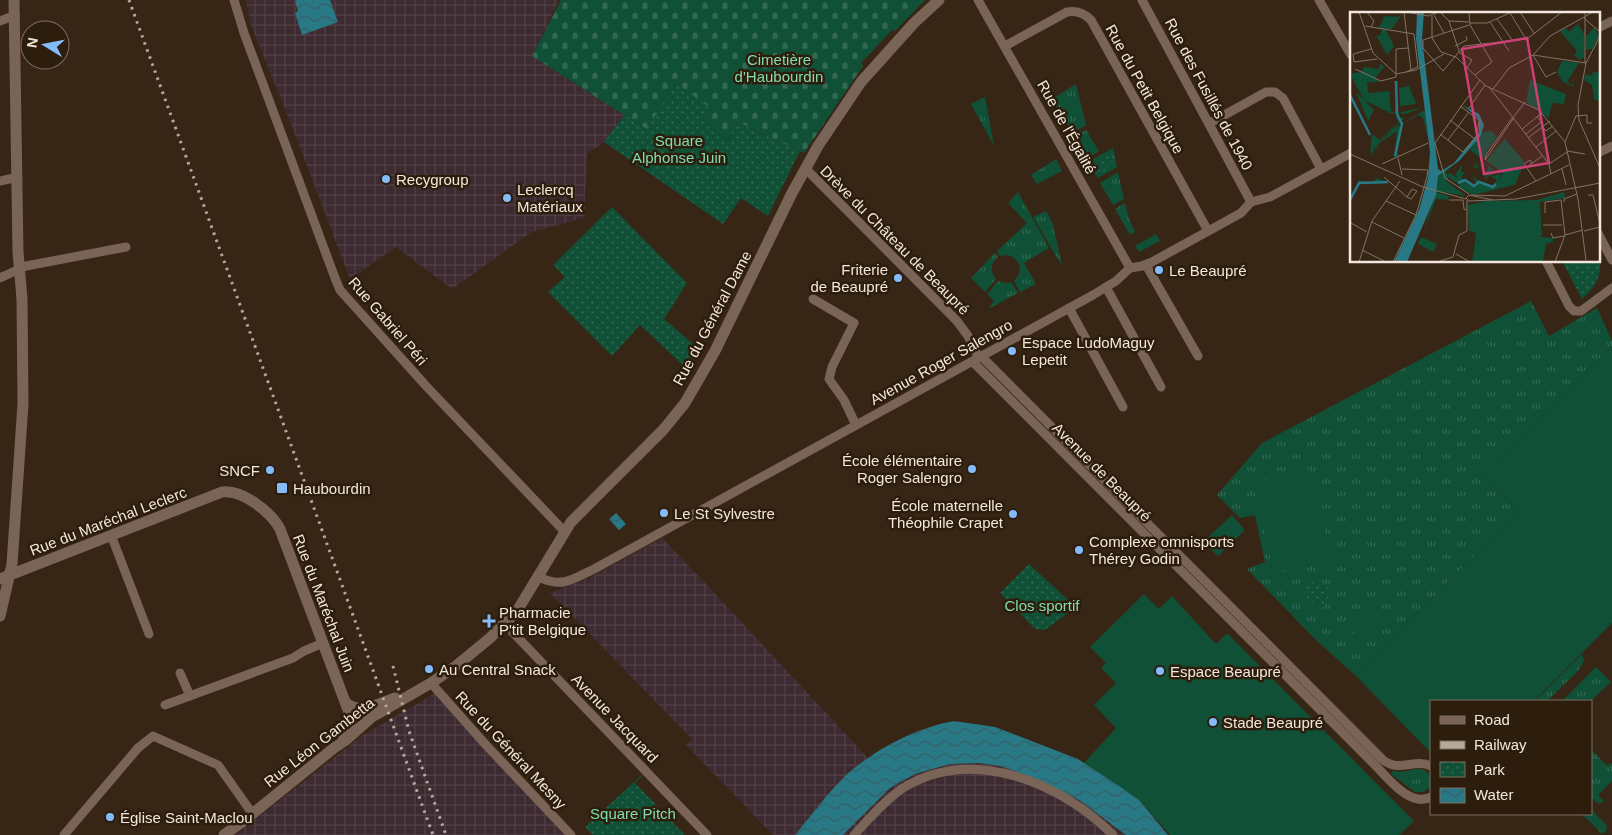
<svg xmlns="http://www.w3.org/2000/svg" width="1612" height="835" font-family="Arial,sans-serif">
<defs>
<pattern id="industrial-grid" width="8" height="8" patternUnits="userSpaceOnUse" patternTransform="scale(1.25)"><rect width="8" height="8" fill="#3e2b32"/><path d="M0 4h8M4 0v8" fill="none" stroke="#514046"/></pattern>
<pattern id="grass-tufts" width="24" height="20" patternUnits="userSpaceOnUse" patternTransform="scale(1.25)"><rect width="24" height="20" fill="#105036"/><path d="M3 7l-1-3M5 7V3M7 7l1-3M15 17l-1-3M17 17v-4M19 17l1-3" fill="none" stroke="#336953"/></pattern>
<pattern id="cemetery-stones" width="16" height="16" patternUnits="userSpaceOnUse" patternTransform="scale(1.25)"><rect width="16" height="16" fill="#105036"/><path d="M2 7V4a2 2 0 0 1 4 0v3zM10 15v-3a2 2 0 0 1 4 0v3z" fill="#336953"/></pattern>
<pattern id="park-dots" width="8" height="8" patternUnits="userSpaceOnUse" patternTransform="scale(1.25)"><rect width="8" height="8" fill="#105036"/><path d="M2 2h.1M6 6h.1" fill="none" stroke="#336953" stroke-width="1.8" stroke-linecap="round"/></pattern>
<pattern id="water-waves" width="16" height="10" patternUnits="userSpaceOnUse" patternTransform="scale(1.25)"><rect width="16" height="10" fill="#287886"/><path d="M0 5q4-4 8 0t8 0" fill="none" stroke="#385e64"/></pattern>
</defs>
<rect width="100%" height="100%" fill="#372615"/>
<g fill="url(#industrial-grid)">
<polygon points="246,0 559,0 532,56 624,115 604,142 587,154 584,218 532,232 452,289 396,247 350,279 288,116 251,25"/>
<polygon points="662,538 706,584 868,758 838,783 795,835 773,835 686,745 692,739 550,593 591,577"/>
<polygon points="439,691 571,835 235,835 363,735"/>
<polygon points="979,763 1000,766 1044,782 1079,800 1126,835 843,835 890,788 915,774 950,764"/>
</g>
<g fill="url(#grass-tufts)">
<polygon points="1076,84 1086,125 1072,133 1052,99"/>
<polygon points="985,97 994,146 971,104"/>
<polygon points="1086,130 1099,151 1088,158 1075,136"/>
<polygon points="1113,148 1117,167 1098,178 1088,162"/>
<polygon points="1056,159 1062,171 1037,184 1031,175"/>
<polygon points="1118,172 1124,199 1113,205 1100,183"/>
<path d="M 1018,192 L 1049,248 L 1024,263 L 1036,284 L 1020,292 L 1014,281 C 1027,269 1016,251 1000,256 L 997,251 L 1027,223 L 1008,203 Z"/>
<polygon points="1125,203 1128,216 1135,232 1130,235 1115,209"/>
<polygon points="1046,211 1053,224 1062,266 1033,217"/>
<path d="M 995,253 L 998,257 C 990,263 990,272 996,279 L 985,292 L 971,278 Z"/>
<polygon points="998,281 1005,283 1011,282 1018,293 988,309 994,301 987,294"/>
<polygon points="1531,301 1549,336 1597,308 1612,341 1612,346 1484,472 1518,511 1356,676 1315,639 1247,569 1265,562 1255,515 1240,518 1217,495 1262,443"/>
<polygon points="1582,654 1584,661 1578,671 1547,701 1535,701"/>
<polygon points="1596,667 1611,682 1591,701 1562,701"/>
<polygon points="1591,749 1607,766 1611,763 1612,764 1612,781 1598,795 1604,801 1599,804 1591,798"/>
<path d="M 1415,769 C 1428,768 1431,775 1431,786 L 1424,792 L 1415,792 L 1391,774 L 1393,771 L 1402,772 Z"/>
<polygon points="1591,809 1607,826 1606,831 1602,834 1582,814 1591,814"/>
</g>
<path fill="url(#cemetery-stones)" d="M 561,0 L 925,0 L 895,31 L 892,30 L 861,63 L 863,66 L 804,153 L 742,124 L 735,126 L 728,141 C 715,134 706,126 706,110 L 646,129 L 532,56 Z"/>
<g fill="url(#park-dots)">
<path d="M 677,84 L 707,106 C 703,123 714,134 728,141 L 735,126 L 742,124 L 800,151 L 768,216 L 741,198 L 723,224 L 604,142 L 624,115 L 646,129 Z"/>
<polygon points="1109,154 1113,164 1101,171 1097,161"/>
<polygon points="612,207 687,283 664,319 700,350 687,369 640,325 612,356 548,292 565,277 553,265"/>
<path d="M 1598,252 C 1604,272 1597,286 1582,299 L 1562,261 L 1598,261 Z"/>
<polygon points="1029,564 1076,607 1045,630 1035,629 1000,593"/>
<polygon points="1316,581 1332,590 1323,608 1308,600 1304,591 1306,586"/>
<polygon points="642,775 643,775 635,783 685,835 593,835 585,827"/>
</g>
<g fill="#105036">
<polygon points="1156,234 1160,241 1139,252 1135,246"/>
<polygon points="1612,346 1612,623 1534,701 1431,701 1431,753 1356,676 1518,511 1484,472"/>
<polygon points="1310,469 1331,559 1274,572 1253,483"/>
<polygon points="1232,515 1245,530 1218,556 1203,542"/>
<polygon points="1144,594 1159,609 1172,596 1216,644 1227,633 1414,821 1399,835 1170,835 1139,800 1084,763 1116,728 1094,705 1116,683 1101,668 1106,663 1090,647"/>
<polygon points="1372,598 1388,614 1362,640 1346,625"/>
</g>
<g fill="url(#water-waves)">
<polygon points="297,0 330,0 338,22 302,35 295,13 298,11 295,1"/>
<polygon points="616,513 626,524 619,530 609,519"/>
<path d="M 954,721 L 995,727 L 1078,759 L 1122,788 L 1139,800 L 1168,835 L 1126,835 L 1079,800 L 1044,782 L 1000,766 L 979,763 L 950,764 L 915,774 L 890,788 L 843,835 L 795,835 C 810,817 824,798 840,781 C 868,753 914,728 954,721 Z"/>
</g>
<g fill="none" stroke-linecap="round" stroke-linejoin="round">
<g stroke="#7a6457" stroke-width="9">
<polyline points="234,0 244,33 335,278 340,290 427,387 564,531"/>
<polyline points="978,0 1130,268"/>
<polyline points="1142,0 1251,202"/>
<polyline points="1319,0 1351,55"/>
<polyline points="0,21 15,15"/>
<polyline points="1598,28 1612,21"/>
<path d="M 1005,46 L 1067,12 C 1077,10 1084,13 1091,20 L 1208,231"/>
<polyline points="1210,123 1266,92 1275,92 1283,98 1321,169"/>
<polyline points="1598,153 1612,146"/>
<polyline points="805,168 957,321 968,336 979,358"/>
<polyline points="0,181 18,177"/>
<polyline points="1598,233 1612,260"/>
<polyline points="1546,261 1569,306 1574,311 1581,311 1612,288"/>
<polyline points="1146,265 1198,356"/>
<polyline points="0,278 26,266 126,247"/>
<polyline points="1106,287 1161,387"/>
<polyline points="813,299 854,323 832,367 829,379 844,400 856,425"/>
<polyline points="1069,308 1123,407"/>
<path d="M 981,356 L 1383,760 C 1400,773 1414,758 1431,766"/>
<path d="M 973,362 L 1375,765 C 1388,778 1410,808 1431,797"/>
<polyline points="111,535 149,634"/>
<path d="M 539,577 C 562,589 575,578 596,568 L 1093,295 L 1116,281 L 1130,268 L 1142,266 L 1152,262 L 1241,213 L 1251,202 L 1270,197 L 1351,153"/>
<polyline points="505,624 707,835"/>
<polyline points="180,673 190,696"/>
<polyline points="431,683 486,745 571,835"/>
<polyline points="165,705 293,658 304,651 323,643"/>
<polyline points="64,835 138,748 153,736 218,765 252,813"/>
<path d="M 854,835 C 869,819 885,800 903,788 C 973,745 1061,783 1113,835"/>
</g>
<g stroke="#7a6457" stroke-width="11">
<path d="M 0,579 L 222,492 C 242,489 271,512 280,529 L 350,715 L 351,726 L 344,738"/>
<polyline points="0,616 12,564 23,404 22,299 18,252 14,0"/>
<path d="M 346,703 C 361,715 380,703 395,698"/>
<polyline points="224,835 246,819 334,748 346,740 372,717 431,683 456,666 490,638 517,611 571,522 663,430 685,403 715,351 792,193 818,146 861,82 914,23 939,0"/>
</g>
<g stroke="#b6a99c" stroke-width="3" stroke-dasharray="2.5 5" stroke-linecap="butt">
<polyline points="129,0 433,835"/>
<polyline points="393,666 409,731 446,835"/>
</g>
</g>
<g fill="#84bcfb" stroke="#2d1d0c" stroke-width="2">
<circle cx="386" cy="179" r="5"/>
<circle cx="507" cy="198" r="5"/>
<circle cx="1159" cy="270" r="5"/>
<circle cx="898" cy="278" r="5"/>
<circle cx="1012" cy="351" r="5"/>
<circle cx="972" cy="469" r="5"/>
<circle cx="270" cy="470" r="5"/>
<rect x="276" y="482" width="12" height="12" rx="2.5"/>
<circle cx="664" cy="513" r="5"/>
<circle cx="1013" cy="514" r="5"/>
<circle cx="1079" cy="550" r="5"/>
<path d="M486.5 613.5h5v5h5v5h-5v5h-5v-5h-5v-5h5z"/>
<circle cx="429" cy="669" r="5"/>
<circle cx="1160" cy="671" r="5"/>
<circle cx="1213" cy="722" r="5"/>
<circle cx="110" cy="817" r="5"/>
</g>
<g text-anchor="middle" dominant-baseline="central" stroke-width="5" stroke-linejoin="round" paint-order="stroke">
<g font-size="15" fill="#82dcb0" stroke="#2d1d0c">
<text x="779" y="59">Cimetière<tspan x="779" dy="17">d'Haubourdin</tspan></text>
<text x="679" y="140">Square<tspan x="679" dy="17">Alphonse Juin</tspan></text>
<text x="1042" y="605">Clos sportif</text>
<text x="633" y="813">Square Pitch</text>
</g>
<g font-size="15" fill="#f3e7dd" stroke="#2d1d0c">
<text transform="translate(1145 89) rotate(61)">Rue du Petit Belgique</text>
<text transform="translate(1209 94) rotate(62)">Rue des Fusillés de 1940</text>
<text transform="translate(1067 127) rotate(61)">Rue de l'Égalité</text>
<text transform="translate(895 240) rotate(45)">Drève du Château de Beaupré</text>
<text transform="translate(712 318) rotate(-62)">Rue du Général Dame</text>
<text transform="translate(388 321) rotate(49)">Rue Gabriel Péri</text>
<text transform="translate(941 362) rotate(-29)">Avenue Roger Salengro</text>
<text transform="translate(1102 472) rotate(45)">Avenue de Beaupré</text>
<text transform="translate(108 521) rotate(-21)">Rue du Maréchal Leclerc</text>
<text transform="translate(324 603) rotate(69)">Rue du Maréchal Juin</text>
<text transform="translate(615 718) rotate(46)">Avenue Jacquard</text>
<text transform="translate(319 742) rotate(-38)">Rue Léon Gambetta</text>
<text transform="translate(511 750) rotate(47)">Rue du Général Mesny</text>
</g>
<g font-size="15" fill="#f3e7dd" stroke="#2d1d0c" text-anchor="start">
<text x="396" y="179">Recygroup</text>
<text x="517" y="189">Leclercq<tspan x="517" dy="17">Matériaux</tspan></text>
<text x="888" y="269" text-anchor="end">Friterie<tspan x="888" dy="17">de Beaupré</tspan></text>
<text x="1169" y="270">Le Beaupré</text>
<text x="1022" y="342">Espace LudoMaguy<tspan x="1022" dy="17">Lepetit</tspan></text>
<text x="962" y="460" text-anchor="end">École élémentaire<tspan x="962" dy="17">Roger Salengro</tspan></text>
<text x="260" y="470" text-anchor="end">SNCF</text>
<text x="293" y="488">Haubourdin</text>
<text x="1003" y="505" text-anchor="end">École maternelle<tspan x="1003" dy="17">Théophile Crapet</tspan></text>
<text x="674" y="513">Le St Sylvestre</text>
<text x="1089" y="541">Complexe omnisports<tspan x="1089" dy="17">Thérey Godin</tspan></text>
<text x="499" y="612">Pharmacie<tspan x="499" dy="17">P'tit Belgique</tspan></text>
<text x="439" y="669">Au Central Snack</text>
<text x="1170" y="671">Espace Beaupré</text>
<text x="1223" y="722">Stade Beaupré</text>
<text x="120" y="817">Église Saint-Maclou</text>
</g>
</g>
<g transform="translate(1350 12)">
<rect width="250" height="250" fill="#372615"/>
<path d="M 30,51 L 34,55 L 25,66 L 29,70 L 17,70 L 18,81 L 39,79 L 41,100 L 45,100 L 45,94 L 48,94 L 48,101 L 73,95 L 56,102 L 40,101 L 14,88 L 0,62 L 10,60 L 15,55 L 29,57 ZM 243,59 L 250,61 L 250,90 L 244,87 L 242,73 L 234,68 L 235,62 L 242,64 ZM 59,74 L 66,92 L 50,94 L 49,76 ZM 6,80 L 24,98 L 18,109 L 8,85 ZM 75,98 L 78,128 L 73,106 L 69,103 L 52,112 L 47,141 L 50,143 L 44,146 L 47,119 L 31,130 L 20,147 L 29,132 L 41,118 ZM 45,104 L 55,106 L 37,121 L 20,143 L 22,122 L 30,128 L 37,120 L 49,110 ZM 155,127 L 174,149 L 172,156 L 143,140 ZM 124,150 L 128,153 L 127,155 L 132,150 L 147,159 L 142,157 L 140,161 L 144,164 L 151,161 L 149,168 L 160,174 L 123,183 L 109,176 L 109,169 L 107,171 L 95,163 L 100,161 L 110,168 L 105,163 L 112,152 L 111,160 L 115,160 L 111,166 L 124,173 L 126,170 L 116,163 L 127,170 L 121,162 L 128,168 L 143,174 L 147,168 L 139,163 L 134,169 L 138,155 L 132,150 L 127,157 L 122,154 L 127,154 Z" fill="#105036"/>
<path d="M 212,49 L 229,51 L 217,70 L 222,73 L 224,65 L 223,75 L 212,69 L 207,60 ZM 102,155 L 96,160 L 99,165 L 96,169 L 116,184 L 86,179 L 88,164 ZM 27,166 L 39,171 L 10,172 L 0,189 L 9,168 L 22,171 ZM 86,180 L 99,184 L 98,188 L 86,187 L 73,221 ZM 71,225 L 87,232 L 83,240 L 68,232 Z" fill="#105036"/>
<path d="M 180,68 L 216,82 L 214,92 L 202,91 L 199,106 L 176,90 Z" fill="#105036"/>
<path d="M 53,1 L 42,17 L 29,16 L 34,4 L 48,5 ZM 228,12 L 234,22 L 234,45 L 230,48 L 224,43 L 227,39 L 210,19 L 216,16 L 218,20 ZM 244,15 L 249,24 L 242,37 L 236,38 L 236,25 ZM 32,17 L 36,18 L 44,34 L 37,43 L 26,23 L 30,24 ZM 214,180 L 215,186 L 190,190 L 192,224 L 176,226 L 176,250 L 122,250 L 126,224 L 125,220 L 119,219 L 118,193 L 135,189 L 187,188 Z" fill="#105036"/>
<path d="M 142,119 L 147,125 L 132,147 L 120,138 L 132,120 ZM 143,140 L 172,156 L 165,173 L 160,174 L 149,168 L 153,161 L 136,149 ZM 184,224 L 203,226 L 203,230 L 196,232 L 193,250 L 176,250 L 176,226 Z" fill="#105036"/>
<path d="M 67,0 L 74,0 L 72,27 L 88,157 L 91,159 L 104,151 L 129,120 L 129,107 L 113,93 L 129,102 L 134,113 L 130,125 L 109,149 L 88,164 L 86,183 L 57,250 L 44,250 L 69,198 L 78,166 L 80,140 L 66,27 Z" fill="#287886"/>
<path fill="none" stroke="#287886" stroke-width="2.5" d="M 0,83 L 20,123M 45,144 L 52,112 L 47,102 L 46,69M 108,171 L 115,168 L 124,174 L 129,170 L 143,175 L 146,172M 0,188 L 9,171 L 38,170"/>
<path fill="none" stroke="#827365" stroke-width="1" d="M 9,0 L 23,41 L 46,62 L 66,58 L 94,42M 17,0 L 24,9 L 21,15M 54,0 L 61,58M 56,0 L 78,4 L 89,0M 90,0 L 99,9 L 109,39M 119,0 L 120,13 L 142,50 L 125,63M 170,0 L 184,21M 235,0 L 235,51M 160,1 L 176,27M 84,3 L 94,21M 82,4 L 82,26 L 91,40 L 106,45 L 136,74 L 189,98 L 215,130 L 228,187 L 236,248M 234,6 L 250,20M 147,7 L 163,29M 99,9 L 119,10M 140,10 L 159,39M 120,11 L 137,11 L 162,0M 119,13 L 73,28 L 73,36 L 93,59 L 114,34 L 177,27 L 212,0M 15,14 L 64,22 L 68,55 L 56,60M 250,24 L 236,51 L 228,93 L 229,108 L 250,156M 105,34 L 117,28 L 116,24M 21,37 L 3,42 L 4,50 L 27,47M 108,40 L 122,48 L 117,56M 46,42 L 46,37 L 58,36M 183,43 L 236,51M 183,43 L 196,65 L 206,60M 5,57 L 31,69 L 46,65 L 46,42M 139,75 L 199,152 L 201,162M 143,77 L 159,56 L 183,43 L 200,24 L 243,0M 119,96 L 135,73M 162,106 L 136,143 L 135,148 L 163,107M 162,107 L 175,90M 100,108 L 125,127M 192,114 L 196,119 L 203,114M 172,117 L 192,101M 90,122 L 113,140 L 127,124 L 129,108 L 110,94M 176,122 L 191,110 L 187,104M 178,126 L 200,109M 98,128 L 119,100M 215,130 L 226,104 L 237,103 L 237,111 L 242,111M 186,135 L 206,119M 217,139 L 235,142M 0,142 L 73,175 L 116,187M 48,146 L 52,163M 32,152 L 78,131M 182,152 L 180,148 L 174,152 L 186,169M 199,152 L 217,140M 177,155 L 192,144M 212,157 L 216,173M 34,165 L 57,185M 62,177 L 67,179 L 61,187 L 57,185 ZM 119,182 L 95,166 L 85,131 L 130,68M 121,183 L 155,184 L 219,153M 238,183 L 243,183 L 250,212M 99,188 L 113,188 L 114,197 L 117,198M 143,188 L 119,183 L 116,186 L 119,189 L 166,187 L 250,171M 36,189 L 66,203M 214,190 L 214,187 L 227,182M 195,201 L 195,190 L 211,188 L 215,223M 22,210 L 54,226M 1,211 L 17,220M 193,213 L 212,213M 234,219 L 250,215M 201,221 L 203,226 L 214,224M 215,223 L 233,218M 12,238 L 36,250M 106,242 L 120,250M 9,250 L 22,209 L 50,169M 43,250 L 66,203 L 77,165 L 78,158 L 52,157M 87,250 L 103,245 L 109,223 L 117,219 L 117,188M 205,250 L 215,223M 232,250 L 248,250"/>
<path fill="#cc4175" fill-opacity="0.15" stroke="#cc4175" stroke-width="2.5" d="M 177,26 L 199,151 L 134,162 L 112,37 Z"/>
<rect width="250" height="250" fill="none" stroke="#f3e7dd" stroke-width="2.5"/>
</g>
<rect x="1430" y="700" width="162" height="115" fill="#2d1d0c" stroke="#7c6e60"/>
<rect x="1440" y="716" width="25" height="8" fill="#7a6457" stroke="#7c6e60"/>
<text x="1474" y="725" font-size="15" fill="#f3e7dd">Road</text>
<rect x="1440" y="741" width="25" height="8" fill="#b6a99c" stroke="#7c6e60"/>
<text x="1474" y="750" font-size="15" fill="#f3e7dd">Railway</text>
<rect x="1440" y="762" width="25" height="15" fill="url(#park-dots)" stroke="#7c6e60"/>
<text x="1474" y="775" font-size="15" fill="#f3e7dd">Park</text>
<rect x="1440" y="788" width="25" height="15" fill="url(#water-waves)" stroke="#7c6e60"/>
<text x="1474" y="800" font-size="15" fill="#f3e7dd">Water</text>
<g transform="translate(45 45) rotate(280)"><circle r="24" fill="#2d1d0c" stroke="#7c6e60"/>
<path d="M0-4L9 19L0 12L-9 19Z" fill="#84bcfb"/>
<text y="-8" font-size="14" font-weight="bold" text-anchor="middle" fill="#f3e7dd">N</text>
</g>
</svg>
